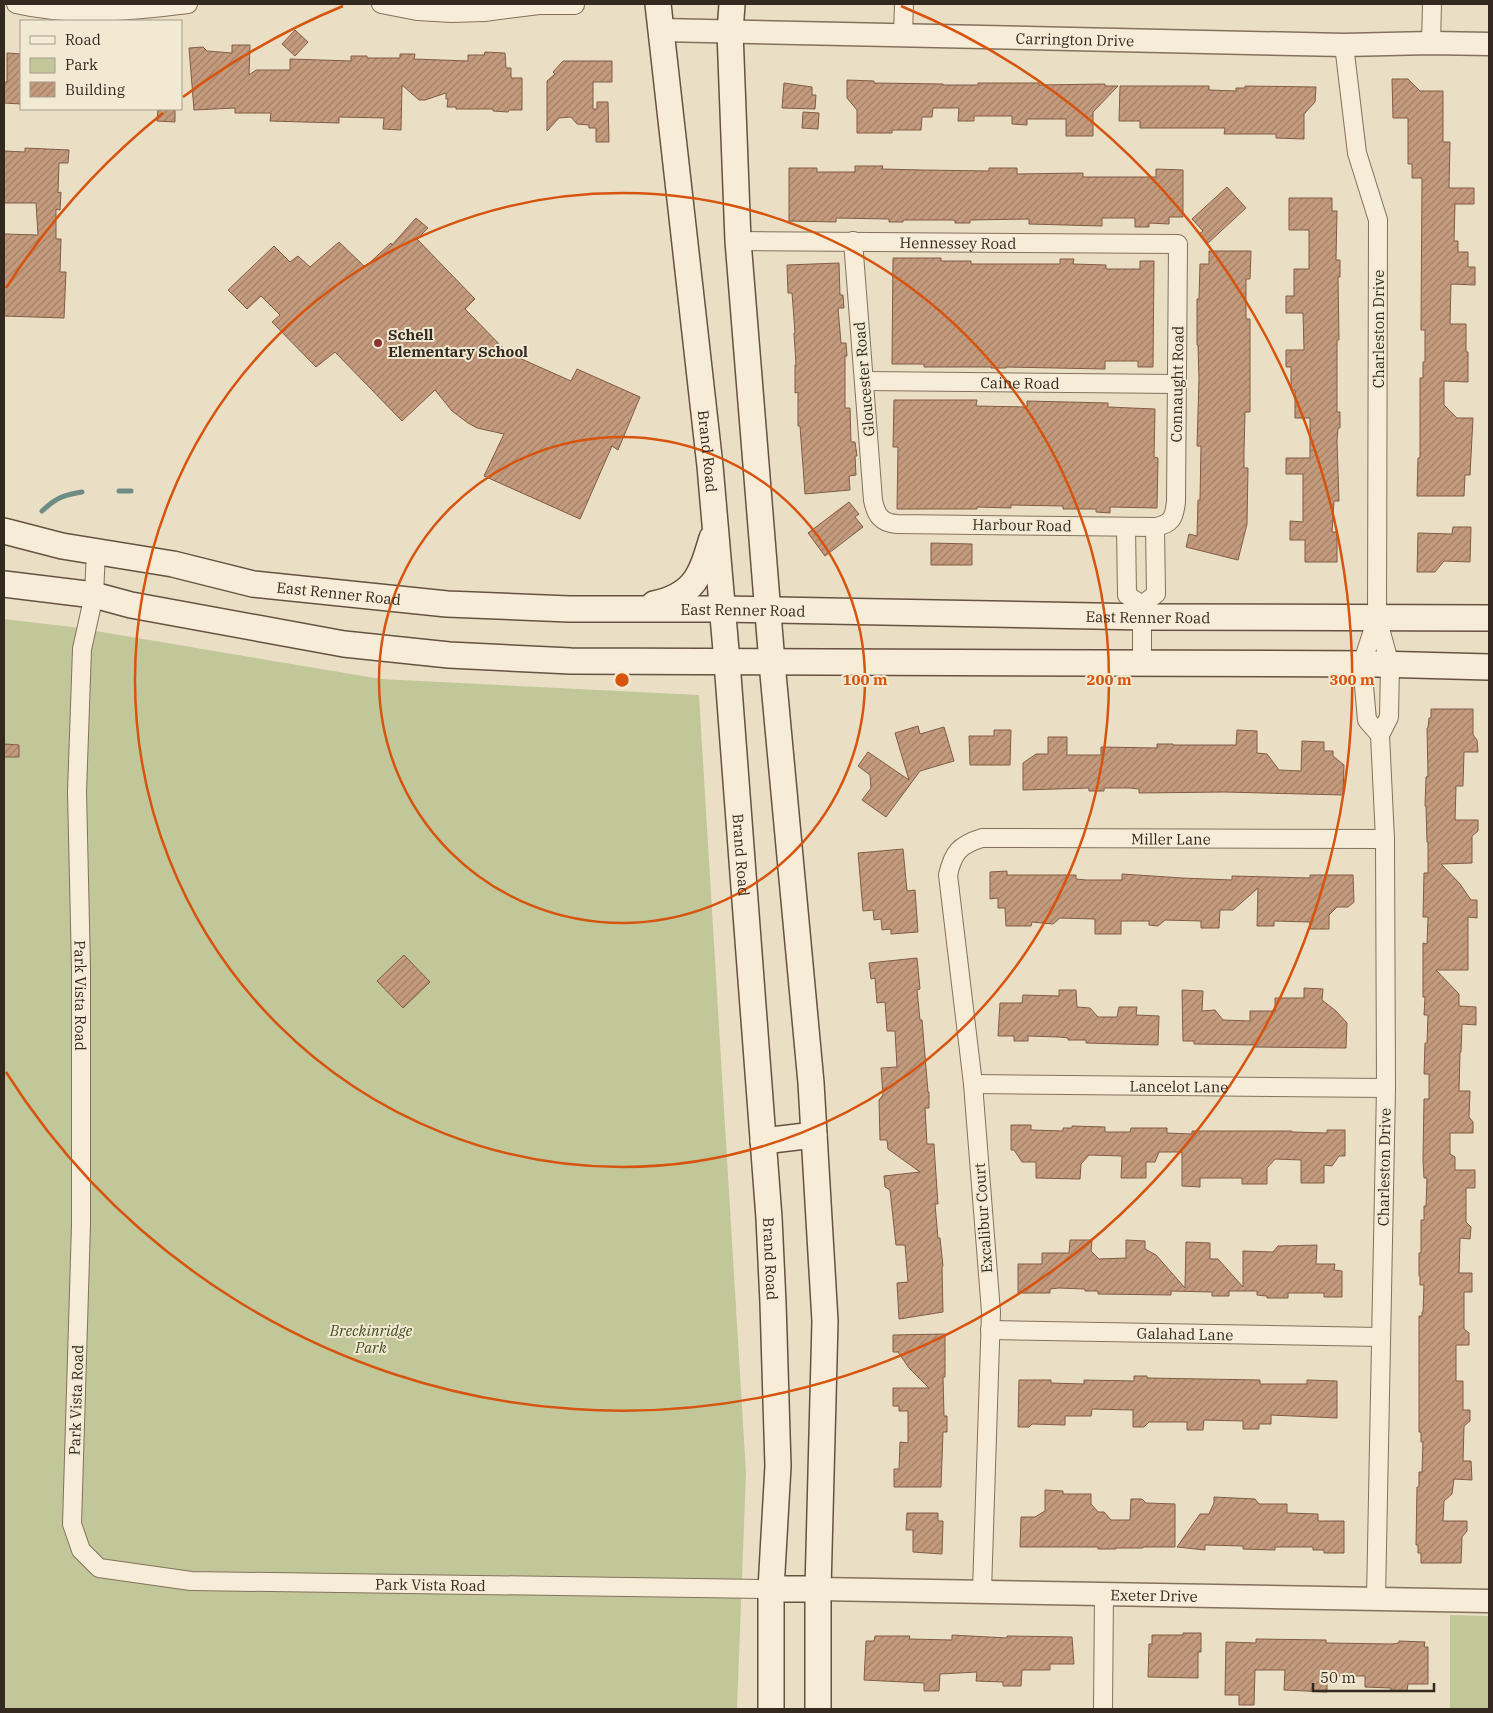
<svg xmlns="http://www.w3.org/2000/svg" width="1493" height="1713" font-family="'IBM Plex Serif',serif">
<defs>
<pattern id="building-hatch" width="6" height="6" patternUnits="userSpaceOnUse" patternTransform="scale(1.25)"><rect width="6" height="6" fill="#c59b7e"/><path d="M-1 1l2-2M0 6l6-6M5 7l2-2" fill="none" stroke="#a17e67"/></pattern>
</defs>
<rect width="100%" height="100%" fill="#eadfc5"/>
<g fill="#c2c799">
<polygon points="4,619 72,627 381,679 699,695 746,1473 737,1709 4,1709"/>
<polygon points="1450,1615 1489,1616 1489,1709 1450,1709"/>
</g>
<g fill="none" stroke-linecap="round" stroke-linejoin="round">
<g stroke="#6e8b84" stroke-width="5">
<polyline points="119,491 131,491"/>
<path d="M 42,511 C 56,498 63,495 82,492"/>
</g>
</g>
<g fill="url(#building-hatch)" stroke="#805c44">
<polygon points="295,30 308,42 295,56 282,44"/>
<polygon points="232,45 250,45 249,75 256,70 290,70 290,59 351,61 351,56 367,56 367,58 400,58 400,54 415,54 414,59 468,61 468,55 484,55 485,52 505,53 506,68 511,68 511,78 522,78 522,110 509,110 508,112 493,111 493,109 456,109 456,107 447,107 448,99 446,99 446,93 425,100 419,100 402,85 401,130 383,129 384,118 339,117 339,123 270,121 271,113 235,113 235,108 194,110 189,48 203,47 207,51 232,53"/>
<polygon points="7,53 21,54 21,104 4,103 4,82 7,82"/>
<polygon points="563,61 612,61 612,82 593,82 593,109 597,109 597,102 608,102 609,142 596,142 596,128 589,128 589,125 577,124 571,117 559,118 547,131 547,81 555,74 553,72"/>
<polygon points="1392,79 1408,79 1420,91 1443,91 1443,142 1450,142 1449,188 1474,188 1474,204 1455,204 1454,241 1458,241 1458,252 1468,252 1468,267 1475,267 1475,285 1451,284 1450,324 1466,324 1466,352 1468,352 1468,382 1444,381 1444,405 1457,418 1473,418 1470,475 1465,475 1464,496 1417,496 1418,458 1420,458 1420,378 1423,378 1423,362 1425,362 1425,330 1421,330 1422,178 1412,178 1412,164 1408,164 1408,118 1393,118"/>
<polygon points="847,80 874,81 874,83 943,84 943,85 978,85 978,83 1039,83 1039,85 1105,84 1105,86 1118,86 1093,112 1093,136 1066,136 1066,119 1027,119 1027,125 1012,124 1012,116 974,116 974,121 958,121 959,108 933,108 932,117 922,117 921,130 892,130 892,133 857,133 857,110 847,98"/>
<polygon points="784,83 812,87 812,95 816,95 815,109 782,108"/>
<polygon points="1120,86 1209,86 1209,90 1236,91 1236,88 1245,88 1245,86 1316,87 1315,102 1304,114 1304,139 1276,138 1276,134 1224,134 1225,128 1140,128 1140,121 1119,121"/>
<polygon points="158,109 175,109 175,122 157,121"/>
<polygon points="803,112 819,113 818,129 802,128"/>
<polygon points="25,148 69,150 68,163 59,163 58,193 61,192 60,210 56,209 56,239 61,239 60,272 66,272 64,318 4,316 4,234 38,235 36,203 4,203 4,151 25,152"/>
<polygon points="855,166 883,166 882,169 923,170 989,171 989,168 1017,168 1017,174 1083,173 1083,177 1156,177 1156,169 1183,170 1183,217 1169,217 1169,224 1149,223 1149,227 1135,227 1135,218 1102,218 1102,226 1029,224 1029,219 970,220 970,223 955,223 955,220 903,220 903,222 889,222 889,219 836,218 836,222 789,221 789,168 817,168 817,172 855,172"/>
<polygon points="1227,187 1246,208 1208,243 1199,234 1203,231 1192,219"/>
<polygon points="1289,198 1332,198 1332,211 1337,211 1336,260 1340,260 1340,277 1338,277 1339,340 1337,340 1337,412 1340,412 1340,428 1338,428 1337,441 1339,501 1334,501 1332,532 1337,532 1337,562 1305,562 1305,540 1290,540 1290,521 1303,522 1303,474 1286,474 1286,458 1310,458 1310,418 1295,418 1295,390 1291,390 1291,367 1286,367 1286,350 1304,350 1303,313 1286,313 1286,296 1294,296 1294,269 1309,269 1309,230 1289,230"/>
<polygon points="416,218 428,228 417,239 475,299 465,309 508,353 571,381 577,369 640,397 618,450 612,446 580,519 484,476 504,434 477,428 468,423 452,411 435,390 402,421 335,352 316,367 272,322 280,315 261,296 247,309 228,290 274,246 290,262 298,256 310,267 339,242 365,267 391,243 392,245"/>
<polygon points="1209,251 1251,251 1250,279 1246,279 1246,319 1250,319 1250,412 1245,412 1244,452 1244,468 1248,468 1247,524 1238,560 1186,547 1189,534 1197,536 1198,500 1200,500 1201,446 1197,446 1199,379 1198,345 1197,345 1197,299 1199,299 1200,264 1209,264"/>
<polygon points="893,258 941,258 941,261 971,261 971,264 1060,264 1060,259 1074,259 1073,264 1106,265 1106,269 1140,269 1140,261 1154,261 1153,367 1138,367 1138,361 1105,361 1105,369 1006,367 1006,368 991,368 991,367 924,367 924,364 892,364"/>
<polygon points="839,263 840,295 843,295 844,308 838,308 841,343 846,343 847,356 845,356 845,408 850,408 851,442 855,442 857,456 855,456 856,475 849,476 850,490 805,494 800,426 798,426 798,392 795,393 795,365 796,365 794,333 795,333 792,293 788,293 787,265"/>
<polygon points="894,400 977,400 976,406 1027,407 1027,401 1108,403 1108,407 1155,409 1154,457 1158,458 1157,508 1110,507 1110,513 1096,512 1096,509 1063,509 1063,506 1011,505 1011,508 977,507 977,509 897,509 898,447 893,447"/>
<polygon points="849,502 859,514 855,517 863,527 825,556 808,533"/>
<polygon points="1453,527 1471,527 1470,562 1444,561 1435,572 1417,572 1418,533 1452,534"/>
<polygon points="931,543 972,544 972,565 931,565"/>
<polygon points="1431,709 1473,709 1473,735 1477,740 1478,752 1464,752 1463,786 1456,786 1455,820 1478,820 1478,831 1472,836 1472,863 1441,864 1460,884 1471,900 1477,900 1477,918 1468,917 1468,970 1436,970 1459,994 1459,1006 1476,1007 1476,1025 1462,1024 1461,1052 1460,1052 1459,1091 1470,1091 1469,1117 1473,1122 1473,1133 1450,1133 1450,1154 1455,1157 1455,1170 1475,1170 1475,1188 1466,1188 1466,1222 1471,1227 1470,1239 1460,1238 1459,1273 1472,1273 1472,1292 1464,1292 1464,1329 1469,1333 1469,1345 1456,1345 1456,1381 1463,1381 1463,1410 1470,1410 1470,1421 1464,1426 1463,1461 1471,1461 1472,1480 1454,1479 1452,1494 1444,1501 1443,1521 1467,1521 1467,1531 1462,1537 1461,1563 1421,1563 1421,1553 1418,1553 1418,1545 1416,1545 1417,1487 1419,1487 1419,1472 1422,1472 1423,1442 1421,1442 1421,1432 1419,1432 1419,1316 1422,1316 1422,1312 1423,1312 1424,1285 1420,1285 1420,1276 1419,1276 1419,1253 1421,1253 1421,1220 1424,1220 1424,1206 1426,1206 1427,1178 1424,1178 1423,1160 1424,1099 1429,1099 1429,1074 1424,1074 1425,1043 1427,1043 1428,1015 1424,1015 1425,997 1423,997 1423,943 1427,944 1428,917 1423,917 1424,873 1428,873 1428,842 1427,842 1426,806 1425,806 1426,777 1428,776 1427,728 1428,728 1429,718 1431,718"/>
<polygon points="918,726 920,734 944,727 954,761 920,771 886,817 862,800 871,788 870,775 858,766 868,752 909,780 895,733"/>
<polygon points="994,730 1011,730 1010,765 970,765 969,736 994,736"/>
<polygon points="1237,730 1257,731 1257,753 1267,754 1279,770 1301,771 1302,741 1324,742 1324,751 1333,751 1333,756 1344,765 1343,795 1224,792 1139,793 1139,789 1130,788 1104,788 1104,791 1089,791 1089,788 1023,790 1023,763 1036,754 1048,754 1048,737 1067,737 1067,755 1101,755 1101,747 1157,748 1157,744 1173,744 1173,745 1236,745"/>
<polygon points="4,744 19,745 19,757 4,757"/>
<polygon points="903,849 907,891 915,890 918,932 891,934 891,929 882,930 881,919 874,920 873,910 863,911 858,853"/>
<polygon points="1007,871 1007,875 1076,875 1076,879 1086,880 1122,880 1122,874 1182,878 1232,880 1232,876 1310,878 1310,875 1353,875 1354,902 1348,907 1337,907 1329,915 1329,929 1310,929 1310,922 1274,921 1274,926 1257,926 1258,888 1233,910 1220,910 1219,928 1201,928 1201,921 1165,920 1158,926 1149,925 1149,921 1121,921 1121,934 1095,934 1095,919 1060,918 1053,924 1032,922 1031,926 1006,926 1005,908 998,908 998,898 990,899 990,872"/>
<polygon points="404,955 430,982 403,1008 377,981"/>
<polygon points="917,958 920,989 917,990 920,1020 922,1020 928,1092 929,1092 929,1108 925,1108 927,1144 934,1144 935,1161 938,1204 935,1204 938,1238 940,1238 943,1266 942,1267 943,1312 899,1319 897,1283 908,1282 905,1245 896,1245 890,1190 885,1187 884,1176 920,1172 888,1149 887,1140 880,1140 879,1100 883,1095 881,1068 897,1067 895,1031 887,1031 885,1002 877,1003 875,978 871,979 869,963"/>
<polygon points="1304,988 1323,989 1322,1000 1336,1011 1347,1023 1346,1048 1254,1047 1255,1045 1194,1044 1194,1041 1183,1041 1182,990 1203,991 1202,1011 1215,1010 1223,1020 1250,1021 1250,1011 1275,1011 1275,998 1304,998"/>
<polygon points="1059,990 1076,990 1077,1007 1090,1008 1098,1017 1117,1017 1119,1007 1137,1007 1136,1015 1159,1016 1158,1045 1086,1043 1086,1040 1068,1040 1068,1038 1059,1037 1028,1036 1028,1041 1014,1041 1014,1036 998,1036 1000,1003 1022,1003 1023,995 1059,996"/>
<polygon points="1011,1125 1031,1125 1031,1130 1063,1131 1063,1128 1072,1128 1072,1126 1105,1127 1105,1132 1130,1132 1131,1128 1167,1128 1167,1133 1192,1134 1192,1131 1292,1131 1292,1132 1327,1133 1327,1130 1345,1130 1345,1156 1339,1156 1332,1166 1324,1165 1324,1183 1301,1183 1301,1160 1275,1159 1267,1168 1267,1184 1242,1184 1242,1178 1200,1178 1200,1187 1182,1186 1182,1152 1159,1152 1155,1162 1146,1162 1146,1178 1121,1178 1122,1156 1089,1155 1081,1164 1080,1179 1036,1178 1036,1162 1022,1162 1014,1150 1011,1150"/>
<polygon points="1070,1240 1092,1240 1091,1251 1099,1259 1126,1258 1126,1240 1145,1241 1145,1249 1156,1255 1185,1288 1186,1242 1210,1243 1210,1259 1218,1259 1243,1287 1243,1251 1273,1252 1278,1246 1317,1245 1316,1264 1335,1264 1334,1270 1342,1271 1342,1297 1324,1297 1324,1293 1288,1293 1288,1298 1267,1298 1267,1296 1257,1295 1257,1291 1229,1291 1229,1296 1212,1296 1212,1292 1171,1291 1171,1295 1098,1294 1098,1291 1085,1291 1085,1289 1059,1288 1050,1289 1050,1293 1018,1293 1018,1264 1042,1264 1042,1253 1069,1253"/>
<polygon points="945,1334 945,1377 943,1377 944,1416 947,1416 947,1432 943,1432 941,1487 894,1487 894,1469 899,1469 900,1442 908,1443 908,1411 899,1411 899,1406 893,1406 893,1388 929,1388 909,1368 898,1352 893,1352 893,1335"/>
<polygon points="1134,1376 1147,1376 1147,1378 1260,1380 1260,1384 1307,1384 1307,1380 1337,1381 1337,1418 1271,1415 1271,1424 1259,1424 1259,1429 1243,1429 1243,1421 1204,1420 1203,1430 1187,1430 1187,1422 1149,1422 1144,1427 1133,1427 1133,1410 1092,1409 1091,1416 1065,1416 1065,1425 1032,1424 1029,1427 1018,1427 1019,1380 1051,1380 1051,1383 1084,1384 1084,1380 1134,1381"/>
<polygon points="1045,1490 1063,1491 1063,1494 1091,1494 1091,1504 1098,1512 1104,1512 1111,1520 1130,1520 1131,1499 1142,1499 1146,1503 1175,1504 1175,1547 1143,1547 1143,1548 1116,1548 1116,1549 1098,1549 1098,1547 1020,1547 1021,1517 1035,1517 1045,1511"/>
<polygon points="1214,1497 1255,1499 1259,1504 1287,1504 1287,1513 1318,1514 1318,1521 1344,1521 1344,1553 1324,1553 1324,1550 1313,1550 1313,1547 1275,1547 1275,1550 1243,1549 1243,1546 1205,1545 1205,1550 1177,1547 1200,1514 1209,1514 1214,1503"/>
<polygon points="907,1513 938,1513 938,1521 943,1521 942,1554 913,1552 913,1530 906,1530"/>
<polygon points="1183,1633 1201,1633 1201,1652 1198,1652 1198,1678 1148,1677 1149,1644 1152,1644 1152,1635 1183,1635"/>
<polygon points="952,1635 1007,1638 1007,1636 1072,1637 1074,1664 1050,1664 1050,1670 1022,1670 1021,1686 1003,1686 1003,1682 976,1681 977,1672 940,1674 939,1691 924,1691 924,1683 864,1680 866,1641 874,1641 875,1636 910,1636 909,1639 952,1640"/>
<polygon points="1256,1639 1326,1640 1326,1643 1392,1644 1399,1643 1399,1641 1425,1642 1424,1647 1428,1647 1428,1684 1408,1684 1407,1691 1391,1691 1391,1688 1365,1687 1365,1676 1327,1676 1327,1692 1284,1690 1285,1670 1255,1670 1254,1705 1239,1705 1239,1695 1225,1695 1226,1642 1256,1643"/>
</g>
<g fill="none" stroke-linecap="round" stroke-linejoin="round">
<defs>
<g id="minor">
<path d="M 16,4 C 71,17 132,11 188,4"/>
<polyline points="381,4 417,11 452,13 484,12 539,5 575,5"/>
<polyline points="903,34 904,4"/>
<polyline points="1431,43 1432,4"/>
<polyline points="1344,45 1357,153 1378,220 1377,618 1390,665 1389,717 1380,735 1385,839 1386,1088 1376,1599"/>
<path id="s1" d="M 738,241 L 1178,244 L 1176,502 C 1174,518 1172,524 1155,527 L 897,524 C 881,523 876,515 873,500 L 853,241"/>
<path id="s2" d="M 865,381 L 1176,384"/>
<polyline points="1126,527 1127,595 1142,605"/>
<path id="s3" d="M 96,551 L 94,595 L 82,649 L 77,792 L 81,968 L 81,1225 L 72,1524 L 81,1550 L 99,1568 L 191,1581 L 771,1589"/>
<polyline points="1142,605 1156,594 1155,527"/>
<polyline points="1377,618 1362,664 1367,720 1380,735"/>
<polyline points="1142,664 1142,605"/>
<path id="s4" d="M 973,1084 L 1386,1088"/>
<path id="s5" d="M 990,1330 L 1380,1337"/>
<path id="s6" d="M 982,1591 L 991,1312 L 973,1084 L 948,875 C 953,853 959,845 982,838 L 1385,839"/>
<polyline points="1103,1709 1104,1593"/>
</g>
<g id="tertiary">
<path id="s7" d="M 661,30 L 1344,45 L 1431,43 L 1489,44"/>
<path id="s8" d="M 818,1589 L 1489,1601"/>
</g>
<g id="secondary">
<path id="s9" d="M 658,4 L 710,466 L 727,662 L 769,1218 L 773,1303 L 778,1466 L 771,1589 L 771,1709"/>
<polyline points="732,4 730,32 738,241 772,663 811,1083 825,1321 818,1589 818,1709"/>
<path id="s10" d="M 4,531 L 62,546 L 173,564 L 253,584 L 447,604 L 569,609 L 723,609 L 1146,617 L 1489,618"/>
<polyline points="4,584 94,595 131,605 344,644 449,655 571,661 1376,664 1489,667"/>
<path d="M 654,604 C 695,595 701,575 712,538"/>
<polyline points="763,1141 814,1135"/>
<polyline points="771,1589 818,1589"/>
</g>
</defs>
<use href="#minor" stroke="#83715c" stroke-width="20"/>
<use href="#tertiary" stroke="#83715c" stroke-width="25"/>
<use href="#secondary" stroke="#655240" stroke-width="28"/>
<use href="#minor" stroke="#f6ecd7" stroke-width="18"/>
<use href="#tertiary" stroke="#f6ecd7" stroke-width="22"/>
<use href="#secondary" stroke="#f6ecd7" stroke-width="25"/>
</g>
<g fill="none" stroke="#d6540e" stroke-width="2.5">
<circle cx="622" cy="680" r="243"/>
<circle cx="622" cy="680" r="487"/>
<path d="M6 288A730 730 0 0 1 163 113M183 97A730 730 0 0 1 343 6M901 6A730 730 0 1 1 6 1072"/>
</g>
<circle fill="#8d3232" stroke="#f2e9d3" stroke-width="2" cx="378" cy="343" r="5"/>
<g text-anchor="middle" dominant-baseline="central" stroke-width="4" stroke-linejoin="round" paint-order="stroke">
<g font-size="15" fill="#34291f" stroke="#f2e9d3">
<text stroke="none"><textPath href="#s7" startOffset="414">Carrington Drive</textPath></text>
<text stroke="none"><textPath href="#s1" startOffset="220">Hennessey Road</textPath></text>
<text transform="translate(1378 329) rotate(-90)">Charleston Drive</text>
<text transform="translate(864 379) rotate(-95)">Gloucester Road</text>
<text stroke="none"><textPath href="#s2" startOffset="155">Caine Road</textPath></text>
<text transform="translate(1177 384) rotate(-89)">Connaught Road</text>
<text stroke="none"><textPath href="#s9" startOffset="450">Brand Road</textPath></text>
<text transform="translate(1022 525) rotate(1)">Harbour Road</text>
<text stroke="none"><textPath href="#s10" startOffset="341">East Renner Road</textPath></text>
<text stroke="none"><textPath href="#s10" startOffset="746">East Renner Road</textPath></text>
<text stroke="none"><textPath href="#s10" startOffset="1151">East Renner Road</textPath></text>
<text stroke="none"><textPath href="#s6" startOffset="961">Miller Lane</textPath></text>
<text stroke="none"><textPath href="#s9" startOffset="855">Brand Road</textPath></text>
<text stroke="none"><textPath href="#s3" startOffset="446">Park Vista Road</textPath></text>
<text stroke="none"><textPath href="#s4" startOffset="206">Lancelot Lane</textPath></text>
<text transform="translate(1384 1167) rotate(-89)">Charleston Drive</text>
<text transform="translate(983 1218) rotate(-94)">Excalibur Court</text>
<text stroke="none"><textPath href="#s9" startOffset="1260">Brand Road</textPath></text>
<text stroke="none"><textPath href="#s5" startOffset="195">Galahad Lane</textPath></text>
<text transform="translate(76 1400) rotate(-88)">Park Vista Road</text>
<text stroke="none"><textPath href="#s3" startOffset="1360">Park Vista Road</textPath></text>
<text stroke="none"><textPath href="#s8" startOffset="336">Exeter Drive</textPath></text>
</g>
<g font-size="15" font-weight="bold" fill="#34291f" stroke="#f2e9d3" text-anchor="start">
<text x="388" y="334">Schell<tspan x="388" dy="17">Elementary School</tspan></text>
</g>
<g font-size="15" font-style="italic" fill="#454f27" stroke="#f2e9d3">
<text x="371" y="1330">Breckinridge<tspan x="371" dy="17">Park</tspan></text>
</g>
</g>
<circle cx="622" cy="680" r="8" fill="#d6540e" stroke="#f2e9d3" stroke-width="2.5"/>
<g font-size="15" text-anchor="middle" font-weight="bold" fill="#d6540e" stroke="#f2e9d3" stroke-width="4" stroke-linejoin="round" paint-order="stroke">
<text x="865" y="685">100 m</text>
<text x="1109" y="685">200 m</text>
<text x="1352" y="685">300 m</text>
</g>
<rect width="1493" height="1713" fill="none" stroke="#34291f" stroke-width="10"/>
<rect x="20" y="20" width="162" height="90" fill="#f2e9d3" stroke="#a69c8b"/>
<rect x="30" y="36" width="25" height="8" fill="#f6ecd7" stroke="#a69c8b"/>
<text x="65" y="45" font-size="15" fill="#34291f">Road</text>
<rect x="30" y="58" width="25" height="15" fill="#c2c799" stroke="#a69c8b"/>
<text x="65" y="70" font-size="15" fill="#34291f">Park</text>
<rect x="30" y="82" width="25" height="15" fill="url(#building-hatch)" stroke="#a69c8b"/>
<text x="65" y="95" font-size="15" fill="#34291f">Building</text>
<path d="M1313 1683v8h121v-8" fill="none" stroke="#34291f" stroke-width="2.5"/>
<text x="1320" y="1683" font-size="15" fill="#34291f" stroke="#f2e9d3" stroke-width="4" paint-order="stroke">50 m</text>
</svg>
